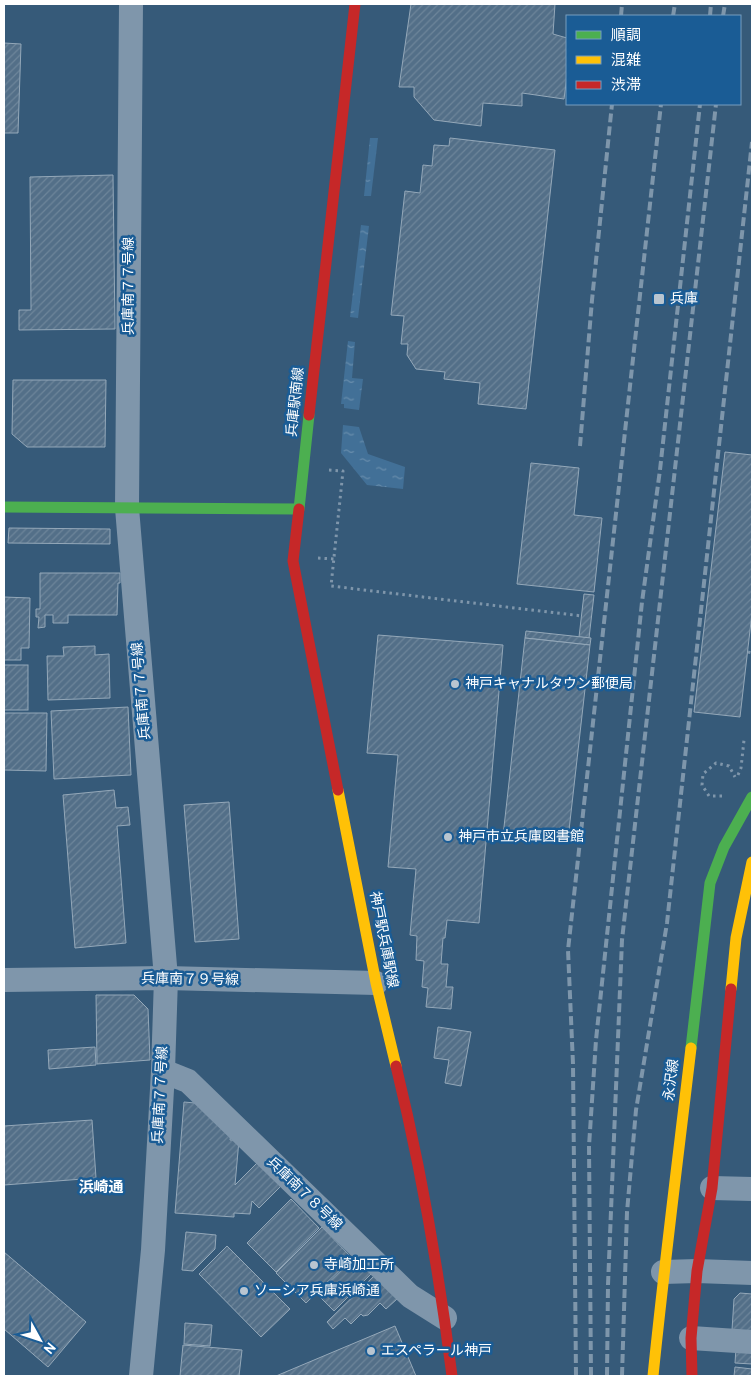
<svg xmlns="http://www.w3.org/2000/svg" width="756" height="1380" font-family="Overpass,'Noto Sans JP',sans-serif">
<defs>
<pattern id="water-ripples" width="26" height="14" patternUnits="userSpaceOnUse" patternTransform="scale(1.25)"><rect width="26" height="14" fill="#427097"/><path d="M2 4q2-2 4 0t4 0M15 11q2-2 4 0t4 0" fill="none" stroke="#688dac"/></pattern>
<pattern id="building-hatch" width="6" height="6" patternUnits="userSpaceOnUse" patternTransform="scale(1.25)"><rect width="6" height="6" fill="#536f88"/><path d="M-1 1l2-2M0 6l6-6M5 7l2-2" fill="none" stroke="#6d859a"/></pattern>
</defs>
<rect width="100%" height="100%" fill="#365a79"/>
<g fill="url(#water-ripples)">
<polygon points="370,138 378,138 371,196 364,196"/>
<polygon points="361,225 369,226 358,318 350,317"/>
<polygon points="348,341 355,342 352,378 363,379 359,410 344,408 344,404 341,404"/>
<polygon points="343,425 359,427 368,454 405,467 403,489 367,485 341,453"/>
</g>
<g fill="url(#building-hatch)" stroke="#94a8b9">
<polygon points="411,4 555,4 553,34 567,38 567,76 564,99 522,93 522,106 483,103 481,126 434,120 414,97 414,87 399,87"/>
<polygon points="4,43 21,44 18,133 4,133"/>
<polygon points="450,138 555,150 526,409 478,404 480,383 444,379 445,372 416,369 407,355 408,344 401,344 404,316 391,315 405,191 420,193 423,165 432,166 434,145 449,146"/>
<polygon points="113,175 115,329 19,330 19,310 31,310 30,177"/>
<polygon points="13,380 106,380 105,447 27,447 12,434"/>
<polygon points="725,452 752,455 752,613 740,717 694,712"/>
<polygon points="531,463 579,468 574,515 602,518 594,592 517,584"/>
<polygon points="9,528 110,529 110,544 8,543"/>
<polygon points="40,573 120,573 120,583 118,583 117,615 68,615 68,623 53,623 53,615 45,615 45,627 38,628 39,617 36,617 36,609 40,609"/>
<polygon points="584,594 594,595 589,638 579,637"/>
<polygon points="4,597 30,598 29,648 21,648 21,660 4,660"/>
<polygon points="526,631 591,638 590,645 525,638"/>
<polygon points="378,635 503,645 479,923 447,920 445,938 443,938 441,964 448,964 446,987 453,987 451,1009 426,1007 428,988 422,987 424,961 416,960 417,936 410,935 416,869 388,867 398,755 367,753"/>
<polygon points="525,638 590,645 568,839 554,838 554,842 503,836"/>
<polygon points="95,646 95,655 109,654 110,698 48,700 47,656 64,656 63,647"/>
<rect x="4" y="665" width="24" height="45"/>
<polygon points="128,707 131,775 54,779 51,711"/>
<polygon points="4,713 47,713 46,771 4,770"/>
<polygon points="114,790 116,808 128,807 130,825 117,826 126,943 75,948 63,795"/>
<polygon points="229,802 239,939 195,942 184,805"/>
<polygon points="96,995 134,995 148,1009 150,1060 97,1064"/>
<polygon points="438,1027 471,1032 461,1086 445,1083 449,1060 434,1058"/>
<polygon points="95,1047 96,1065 49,1069 48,1050"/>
<polygon points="184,1102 195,1103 231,1134 230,1140 239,1140 235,1185 258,1162 282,1185 259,1208 252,1201 250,1214 234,1213 234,1217 175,1213"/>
<polygon points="92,1120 96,1178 4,1185 4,1126"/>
<polygon points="291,1199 319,1228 276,1272 247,1243"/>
<polygon points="322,1227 352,1258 306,1303 276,1273"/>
<polygon points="186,1232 216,1235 215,1249 193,1271 182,1270"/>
<polygon points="227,1246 290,1309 261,1337 199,1274"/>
<polygon points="4,1252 86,1322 48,1367 4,1329"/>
<polygon points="355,1257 371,1274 334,1311 317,1294"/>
<polygon points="374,1276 397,1299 386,1309 380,1303 368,1315 363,1316 361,1314 351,1324 345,1318 333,1329 327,1322"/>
<polygon points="740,1293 752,1294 752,1331 732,1330 734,1299"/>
<polygon points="185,1323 212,1325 210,1346 184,1344"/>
<polygon points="395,1326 416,1376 276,1376"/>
<polygon points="183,1345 242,1350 239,1376 180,1376"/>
<polygon points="736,1348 752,1349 752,1364 735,1363"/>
<polygon points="735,1367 752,1369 752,1376 734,1376"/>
</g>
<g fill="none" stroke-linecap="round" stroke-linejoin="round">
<g stroke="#7f96ab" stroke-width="3" stroke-dasharray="2.5 4" stroke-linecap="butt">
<polyline points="329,470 343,471 331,586 582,616"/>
<polyline points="318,558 334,559"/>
<polyline points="748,652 752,653"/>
<polyline points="738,775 741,768 744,740"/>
<polyline points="722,796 709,796 702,785 703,774 716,763 729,766 735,777"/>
</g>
<g stroke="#7f96ab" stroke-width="24">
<polyline points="131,4 127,508 166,978 163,1071 153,1250 141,1376"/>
<polyline points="4,980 166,978 376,983"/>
<polyline points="163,1071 188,1081 410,1296 445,1318"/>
<polyline points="712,1188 752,1189"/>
<polyline points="663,1272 697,1271 752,1273"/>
<polyline points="691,1338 752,1342"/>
</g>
<g stroke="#4caf50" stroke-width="11">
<polyline points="4,507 299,509 309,415"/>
<polyline points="691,1048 710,883 724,847 752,797"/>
</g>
<g stroke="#ffc107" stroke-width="11">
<polyline points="338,790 376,983 396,1066"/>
<polyline points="731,989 736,938 752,862"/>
<path d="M 653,1376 C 664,1267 678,1158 691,1048"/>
</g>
<g stroke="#c62828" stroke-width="11">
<polyline points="309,415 355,4"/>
<polyline points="299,509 293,561 338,790"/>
<path d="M 396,1066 C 421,1168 439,1272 452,1376"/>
<polyline points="692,1376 691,1338 697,1271 712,1188 731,989"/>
</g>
<g stroke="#7e96ab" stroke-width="4" stroke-dasharray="9 4" stroke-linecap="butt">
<polyline points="621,16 622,4"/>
<polyline points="673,16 675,4"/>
<polyline points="710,16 711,4"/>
<polyline points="723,16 725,4"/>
<polyline points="580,446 592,300 612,104"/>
<polyline points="576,1376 573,1064 568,950 661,104"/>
<polyline points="591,1376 589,1146 596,1040 642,602 660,470 700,104"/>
<polyline points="607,1376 608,1285 622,940 716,104"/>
<polyline points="622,1376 627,1212 636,1110 667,923 752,142"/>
</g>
</g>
<g fill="#b9c5d0" stroke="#1a5c95" stroke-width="2">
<rect x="653" y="293" width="12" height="12" rx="2.5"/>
<circle cx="455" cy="684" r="5"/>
<circle cx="448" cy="837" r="5"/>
<circle cx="314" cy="1265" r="5"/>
<circle cx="244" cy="1291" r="5"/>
<circle cx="371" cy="1351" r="5"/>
</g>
<g text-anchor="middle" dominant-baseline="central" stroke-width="5" stroke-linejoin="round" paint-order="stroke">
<g font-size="14" fill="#fff" stroke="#1a5c95">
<text transform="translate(129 286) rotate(-90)">兵庫南７７号線</text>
<text transform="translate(296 402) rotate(-84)">兵庫駅南線</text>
<text transform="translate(142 691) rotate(-95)">兵庫南７７号線</text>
<text transform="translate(383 940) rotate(79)">神戸駅兵庫駅線</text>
<text transform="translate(190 980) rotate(1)">兵庫南７９号線</text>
<text transform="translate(672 1080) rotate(-83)">永沢線</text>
<text transform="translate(161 1095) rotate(-87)">兵庫南７７号線</text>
<text transform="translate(304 1194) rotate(44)">兵庫南７８号線</text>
</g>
<g font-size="14" fill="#fff" stroke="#1a5c95" text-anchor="start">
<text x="670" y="299">兵庫</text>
<text x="465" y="684">神戸キャナルタウン郵便局</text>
<text x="458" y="837">神戸市立兵庫図書館</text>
<text x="324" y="1265">寺崎加工所</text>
<text x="254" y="1291">ソーシア兵庫浜崎通</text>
<text x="381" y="1351">エスペラール神戸</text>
</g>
<g font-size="15" font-weight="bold" fill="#fff" stroke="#1a5c95">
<text x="101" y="1188">浜崎通</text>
</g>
</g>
<rect width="756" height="1380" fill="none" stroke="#ffffff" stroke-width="10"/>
<rect x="566" y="15" width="175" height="90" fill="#1a5c95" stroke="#769dbf"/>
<rect x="576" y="31" width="25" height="8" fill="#4caf50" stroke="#769dbf"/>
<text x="611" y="40" font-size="15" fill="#ffffff">順調</text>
<rect x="576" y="56" width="25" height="8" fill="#ffc107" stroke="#769dbf"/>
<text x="611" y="65" font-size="15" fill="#ffffff">混雑</text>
<rect x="576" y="81" width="25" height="8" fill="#c62828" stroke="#769dbf"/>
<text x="611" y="90" font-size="15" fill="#ffffff">渋滞</text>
<g transform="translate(40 1340) rotate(130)" stroke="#1a5c95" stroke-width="4" paint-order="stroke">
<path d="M0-4L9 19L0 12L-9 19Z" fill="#ffffff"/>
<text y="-8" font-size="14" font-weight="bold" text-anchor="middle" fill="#ffffff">N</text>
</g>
</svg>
